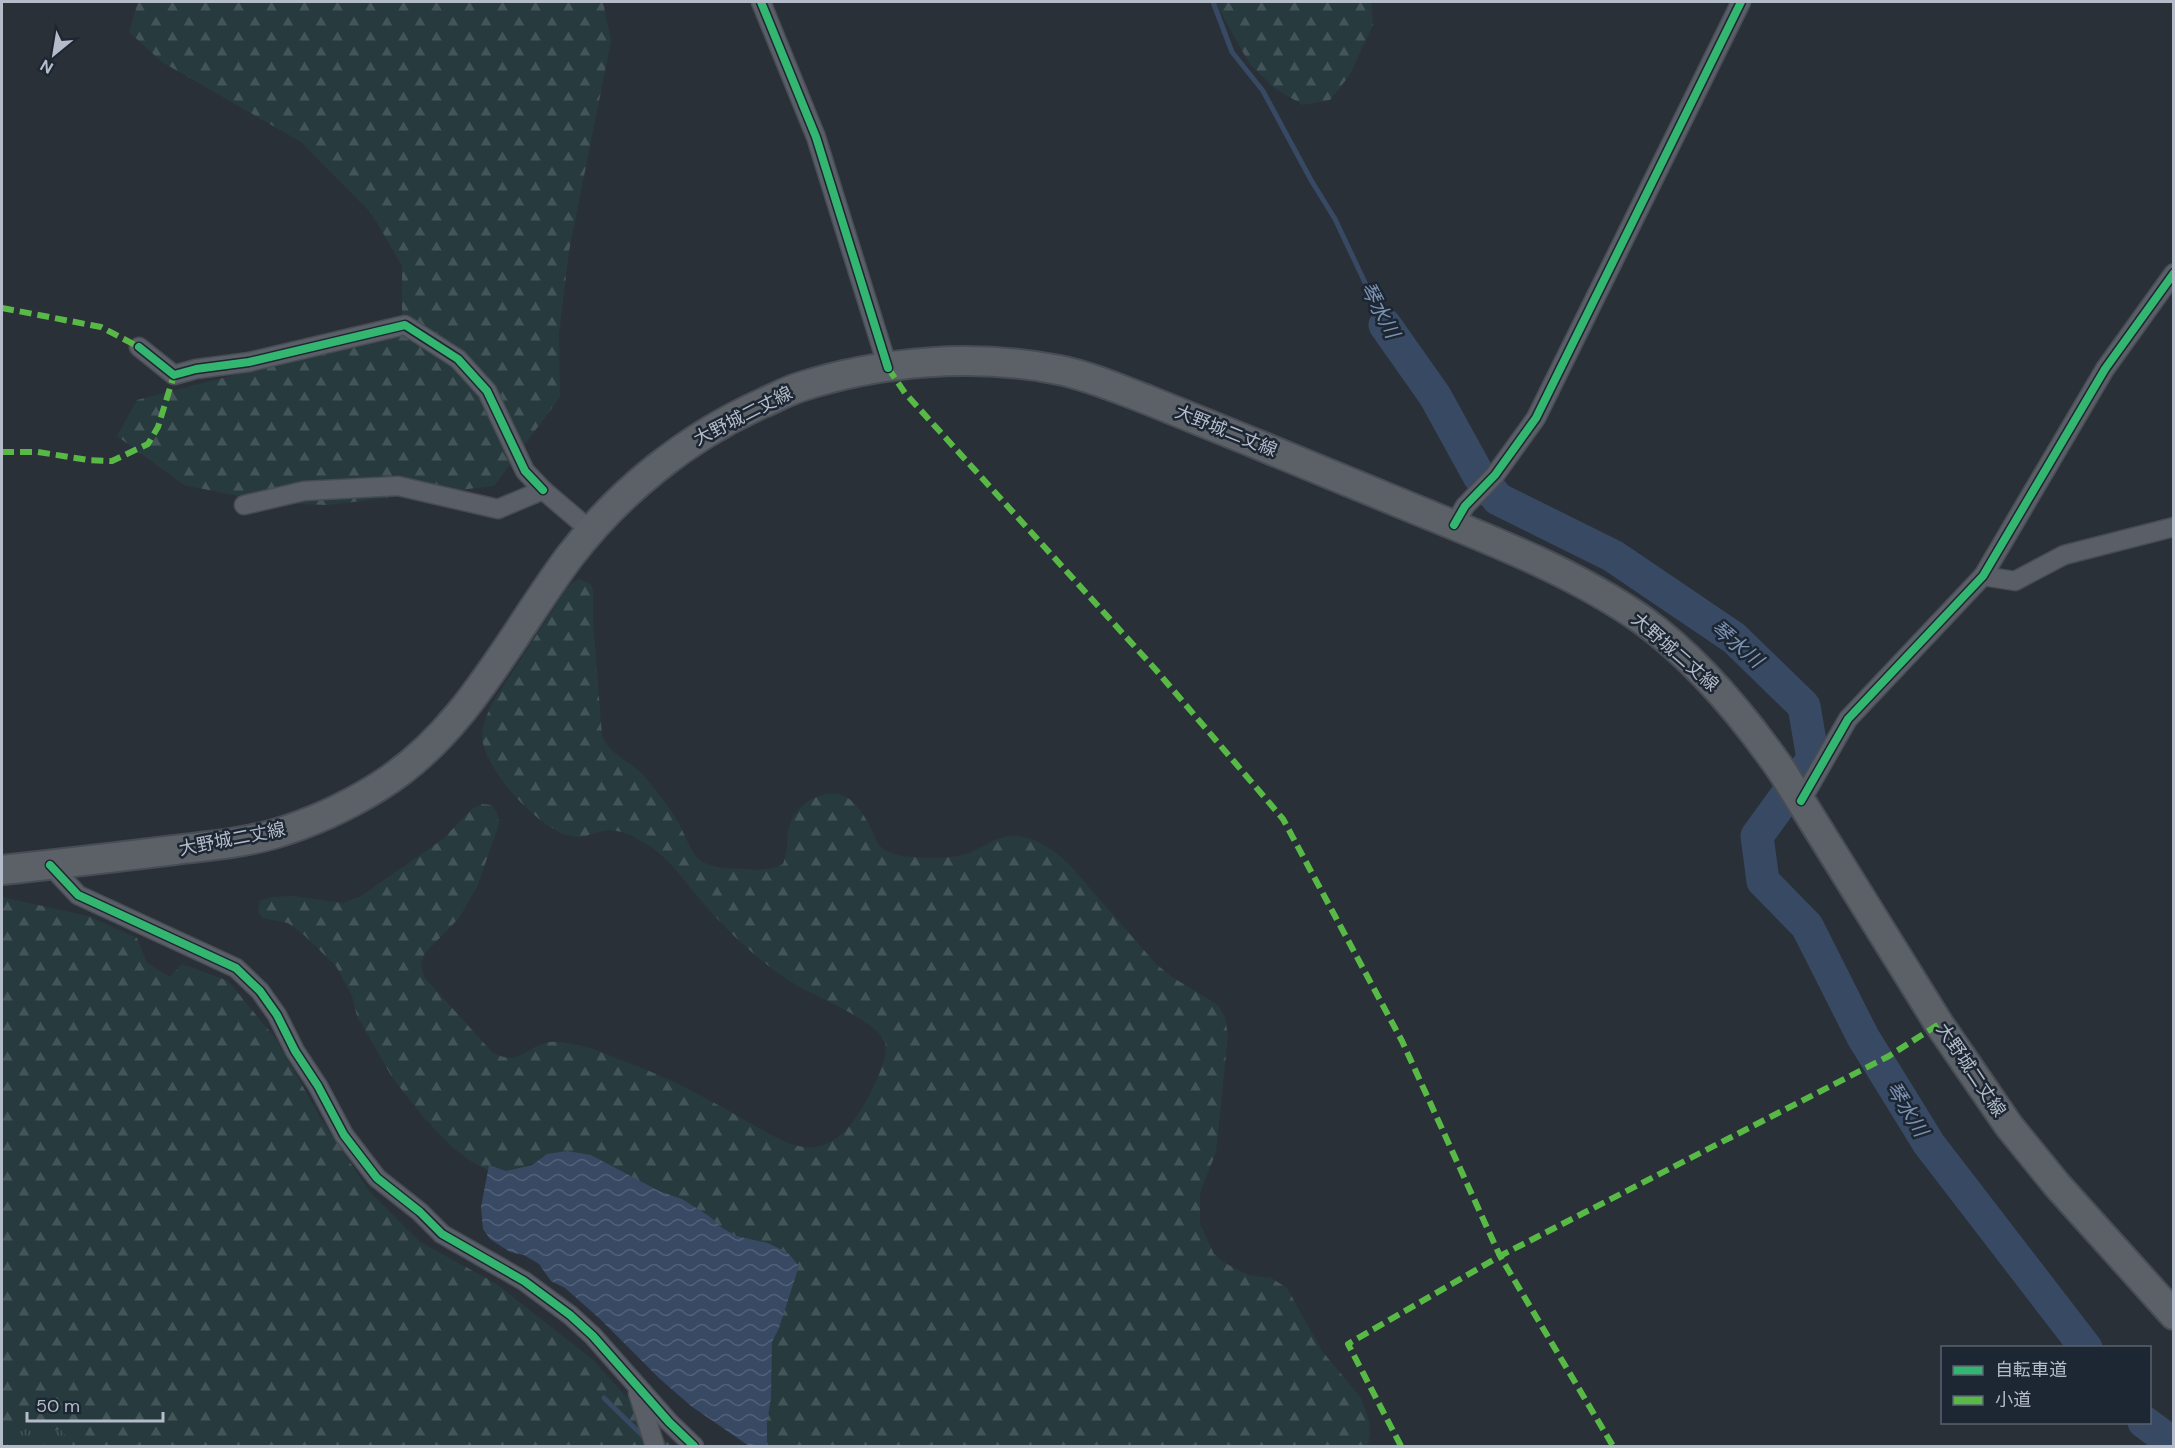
<svg xmlns="http://www.w3.org/2000/svg" width="2175" height="1448" font-family="'DM Sans','Noto Sans JP',sans-serif">
<defs>
<pattern id="grass-tufts" width="24" height="20" patternUnits="userSpaceOnUse" patternTransform="scale(1.5)"><rect width="24" height="20" fill="#273a3e"/><path d="M3 7l-1-3M5 7V3M7 7l1-3M15 17l-1-3M17 17v-4M19 17l1-3" fill="none" stroke="#445559"/></pattern>
<pattern id="forest-firs" width="22" height="20" patternUnits="userSpaceOnUse" patternTransform="scale(1.5)"><rect width="22" height="20" fill="#273a3e"/><path d="M5 1l3.5 6h-7zM16 11l3.5 6h-7z" fill="#445559"/></pattern>
<pattern id="water-waves" width="16" height="10" patternUnits="userSpaceOnUse" patternTransform="scale(1.5)"><rect width="16" height="10" fill="#384963"/><path d="M0 5q4-4 8 0t8 0" fill="none" stroke="#526178"/></pattern>
</defs>
<rect width="100%" height="100%" fill="#2a3038"/>
<polygon fill="url(#grass-tufts)" points="2,1357 137,1446 2,1446"/>
<g fill="url(#forest-firs)">
<polygon points="138,2 603,2 611,41 569,251 559,334 560,397 494,486 327,505 272,503 184,485 117,436 137,400 277,364 402,316 402,266 372,214 301,142 162,62 129,32"/>
<polygon points="1215,2 1371,2 1373,25 1349,76 1330,100 1303,105 1274,88 1249,63"/>
<path d="M 579,579 L 591,584 L 593,591 L 593,619 L 602,735 C 609,755 630,761 644,776 C 653,787 664,800 672,812 C 698,853 685,868 743,869 C 758,870 770,871 783,864 C 787,854 787,844 788,833 C 791,812 807,798 827,794 C 852,789 865,816 874,835 C 876,840 877,844 881,847 C 886,852 895,855 902,856 C 923,858 949,860 969,853 C 980,849 988,842 998,839 C 1023,829 1049,846 1067,862 L 1156,964 L 1172,977 L 1218,1005 L 1225,1017 L 1228,1036 L 1216,1152 L 1200,1193 L 1200,1224 L 1214,1254 L 1225,1263 L 1248,1275 L 1271,1278 L 1287,1288 L 1322,1351 L 1361,1398 L 1369,1421 L 1370,1433 L 1368,1446 L 764,1446 L 546,1160 L 494,1174 L 469,1160 L 451,1146 L 425,1119 L 402,1090 L 392,1077 L 357,1016 L 352,996 L 336,966 L 304,935 L 288,923 L 262,918 L 258,911 L 260,901 L 272,897 L 292,896 L 343,903 L 361,896 L 443,839 L 472,809 L 482,804 L 491,805 L 497,812 L 499,824 L 477,887 L 459,918 L 425,953 L 421,964 L 424,977 L 492,1052 C 520,1068 525,1046 550,1042 C 561,1041 575,1045 587,1047 C 598,1050 610,1056 621,1060 C 672,1078 717,1104 764,1131 C 794,1148 817,1157 845,1131 C 859,1118 892,1060 885,1042 C 876,1019 810,995 788,980 C 754,957 724,928 698,897 C 683,880 671,860 651,847 C 638,838 619,827 602,831 C 591,834 582,839 571,836 C 539,830 484,769 482,737 C 482,724 488,713 493,702 L 565,591 L 571,584 Z"/>
<polygon points="2,897 88,916 137,938 147,963 170,977 182,964 228,981 276,1039 320,1117 369,1191 420,1242 495,1283 592,1359 671,1446 73,1446 61,1430 46,1431 35,1425 2,1426"/>
</g>
<polygon fill="url(#water-waves)" points="567,1151 591,1155 659,1191 682,1199 709,1216 721,1227 736,1236 768,1243 788,1253 799,1266 779,1328 772,1342 771,1397 767,1423 767,1446 749,1446 691,1406 660,1379 599,1318 565,1288 551,1281 539,1264 524,1255 510,1252 490,1239 483,1229 481,1207 489,1165 506,1171 532,1165 547,1154"/>
<g fill="none" stroke-linecap="round" stroke-linejoin="round">
<g stroke="#384963" stroke-width="5">
<polyline points="1213,2 1232,52 1263,91 1311,180 1335,219 1385,325"/>
<polyline points="604,1398 646,1439"/>
</g>
<g stroke="#384963" stroke-width="33">
<polyline points="1385,325 1435,396 1479,476 1498,499 1613,556 1734,638 1804,706 1813,759 1757,836 1763,881 1807,926 1863,1037 1929,1144 2086,1348"/>
<polyline points="2144,1422 2174,1444"/>
</g>
<defs>
<g id="street">
<polyline points="761,2 816,137 888,368"/>
<polyline points="139,347 174,375 196,369 249,362 405,325 458,359 487,391 525,471 543,490"/>
<polyline points="244,505 304,491 398,486 498,509 543,490 590,530"/>
<polyline points="1454,525 1465,506 1495,475 1536,418 1741,2"/>
<polyline points="1983,576 2015,581 2064,555 2174,527"/>
<polyline points="1801,801 1848,719 1983,576 2105,369 2174,273"/>
<polyline points="50,865 78,895 236,968 260,991 277,1015 295,1051 318,1086 344,1135 377,1178 420,1212 442,1234 524,1281 570,1315 593,1336 669,1422 694,1446"/>
<polyline points="638,1393 655,1446"/>
</g>
<path id="primary" d="M 2,870 C 59,864 117,857 175,850 C 208,846 243,843 274,834 C 311,823 346,807 378,787 C 466,733 510,636 570,556 C 620,491 687,437 763,403 C 775,398 787,391 800,387 C 881,361 974,353 1059,370 C 1089,376 1119,389 1148,400 C 1238,436 1327,473 1417,510 C 1493,541 1573,572 1641,619 C 1697,659 1743,715 1782,771 L 1939,1024 L 2009,1126 L 2057,1185 L 2174,1315"/>
</defs>
<use href="#street" stroke="#484c53" stroke-width="21"/>
<use href="#primary" stroke="#484c55" stroke-width="32"/>
<use href="#street" stroke="#5a5e66" stroke-width="18"/>
<use href="#primary" stroke="#5c6168" stroke-width="28"/>
<g stroke="#58b947" stroke-width="6" stroke-dasharray="12 6" stroke-linecap="butt">
<polyline points="2,308 101,327 139,347"/>
<polyline points="888,368 905,393 1156,670 1283,819 1402,1041 1500,1256 1613,1446"/>
<polyline points="2,452 38,452 88,460 112,461 148,444 158,427 174,375"/>
<polyline points="1401,1446 1348,1344 1500,1256 1889,1056 1939,1024"/>
</g>
<defs>
<g id="cycleway">
<polyline points="761,2 816,137 888,368"/>
<polyline points="139,347 174,375 196,369 249,362 405,325 458,359 487,391 525,471 543,490"/>
<polyline points="1454,525 1465,506 1495,475 1536,418 1741,2"/>
<polyline points="1801,801 1848,719 1983,576 2105,369 2174,273"/>
<polyline points="50,865 78,895 236,968 260,991 277,1015 295,1051 318,1086 344,1135 377,1178 420,1212 442,1234 524,1281 570,1315 593,1336 669,1422 694,1446"/>
</g>
</defs>
<use href="#cycleway" stroke="#1d2633" stroke-width="11"/>
<use href="#cycleway" stroke="#33b770" stroke-width="8"/>
</g>
<g text-anchor="middle" dominant-baseline="central" stroke-width="5" stroke-linejoin="round" paint-order="stroke">
<g font-size="18" fill="#b4bcc9" stroke="#1d2633">
<text transform="translate(743 416) rotate(-27)">大野城二丈線</text>
<text transform="translate(1226 431) rotate(22)">大野城二丈線</text>
<text transform="translate(1675 652) rotate(41)">大野城二丈線</text>
<text transform="translate(232 839) rotate(-11)">大野城二丈線</text>
<text transform="translate(1971 1070) rotate(56)">大野城二丈線</text>
</g>
<g font-size="20" font-style="italic" fill="#7c92b1" stroke="#1d2633">
<text transform="translate(1380 310) rotate(62)">琴水川</text>
<text transform="translate(1737 644) rotate(40)">琴水川</text>
<text transform="translate(1907 1109) rotate(58)">琴水川</text>
</g>
</g>
<rect width="2175" height="1448" fill="none" stroke="#b4bcc9" stroke-width="6"/>
<rect x="1941" y="1346" width="210" height="78" fill="#1d2633" stroke="#59626f" stroke-width="1.5"/>
<rect x="1953" y="1366" width="30" height="9" fill="#33b770" stroke="#59626f" stroke-width="1.5"/>
<text x="1995" y="1376" font-size="18" fill="#b4bcc9">自転車道</text>
<rect x="1953" y="1396" width="30" height="9" fill="#58b947" stroke="#59626f" stroke-width="1.5"/>
<text x="1995" y="1406" font-size="18" fill="#b4bcc9">小道</text>
<g transform="translate(54 54) rotate(210)" stroke="#1d2633" stroke-width="4.5" paint-order="stroke">
<path d="M0-4.5L10 22L0 15L-10 22Z" fill="#b4bcc9"/>
<text y="-9" font-size="16" font-weight="bold" text-anchor="middle" fill="#b4bcc9">N</text>
</g>
<path d="M27 1412v9h136v-9" fill="none" stroke="#b4bcc9" stroke-width="3"/>
<text x="36" y="1412" font-size="18" fill="#b4bcc9" stroke="#1d2633" stroke-width="4.5" paint-order="stroke">50 m</text>
</svg>
